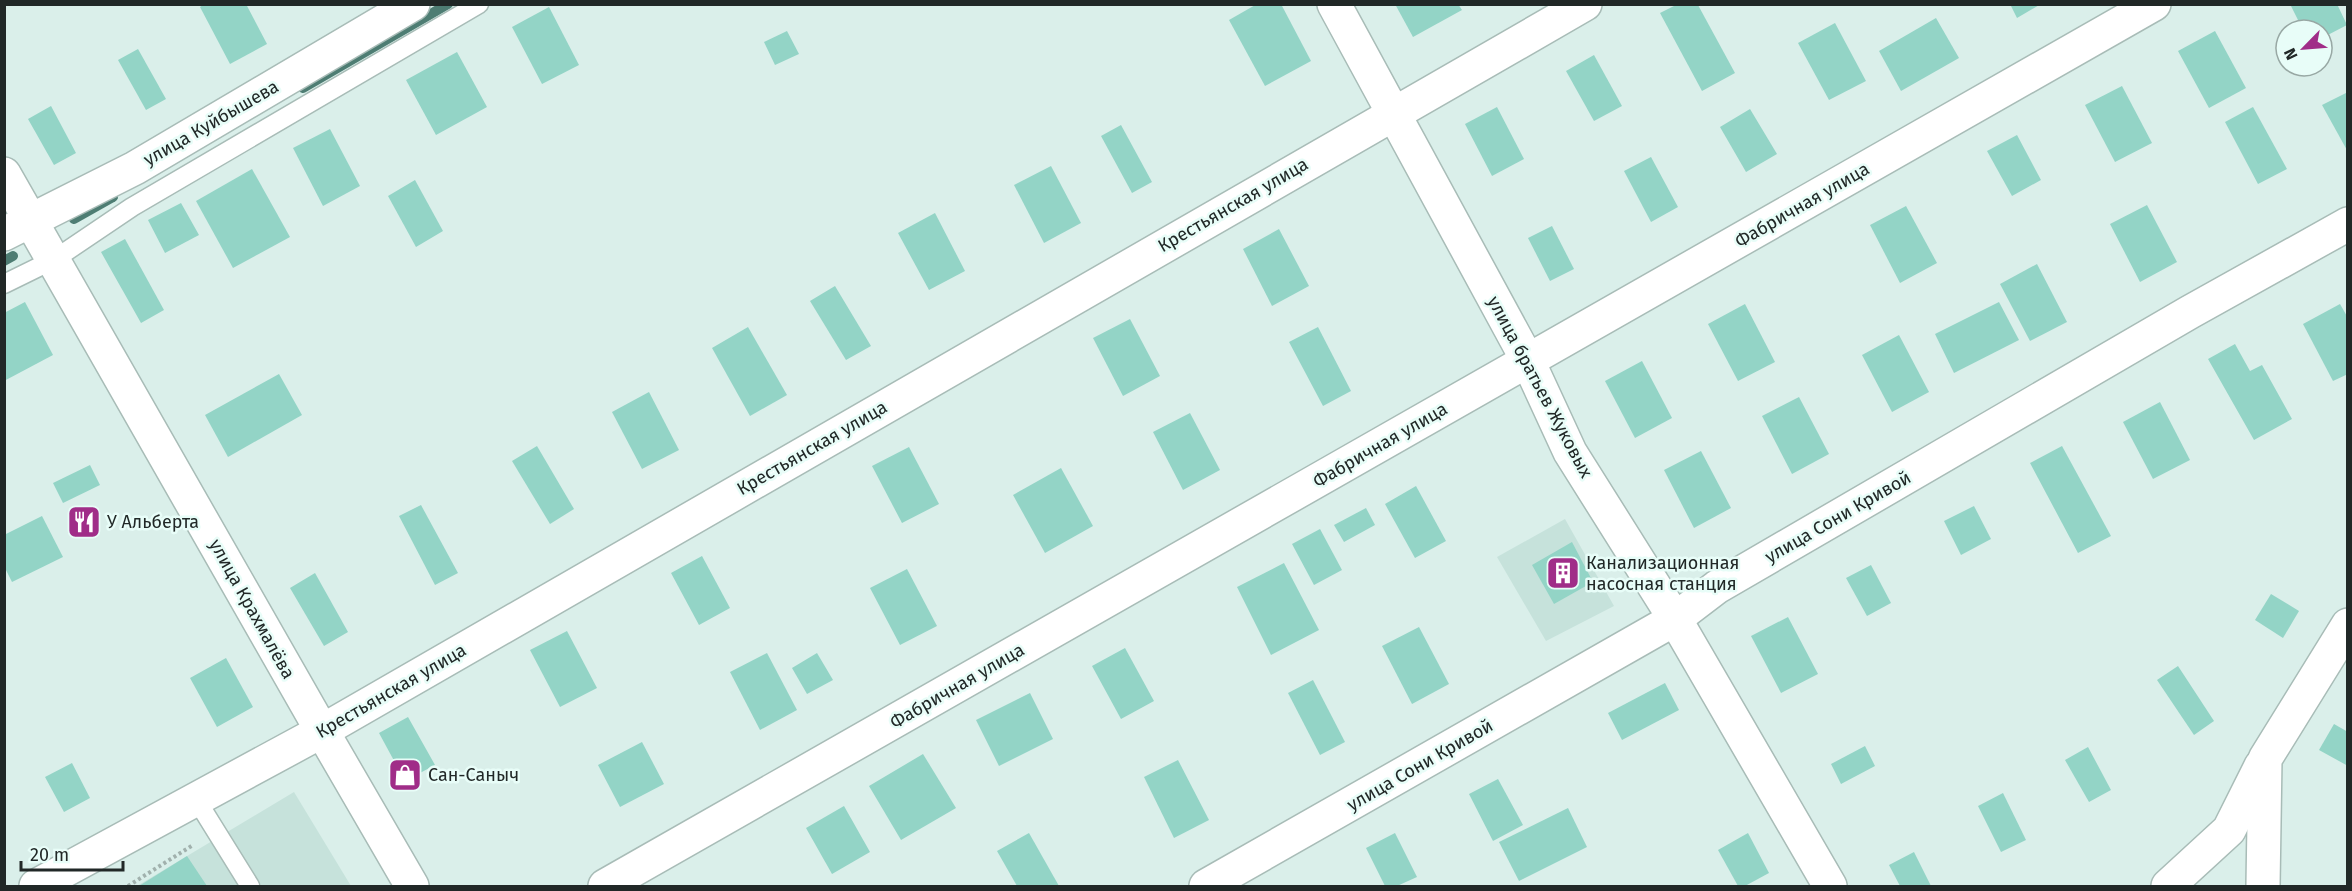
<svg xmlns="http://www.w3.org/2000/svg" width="2352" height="891" font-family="'Fira Sans',sans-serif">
<rect width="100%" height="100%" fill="#daefea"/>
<g fill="#c6e2db">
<polygon points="1565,519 1614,606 1546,641 1497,557"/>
<polygon points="294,792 351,886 137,886"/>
</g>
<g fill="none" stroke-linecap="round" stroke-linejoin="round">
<g stroke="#4e7d73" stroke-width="10">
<polyline points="303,88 448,4"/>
<polyline points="74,219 113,197"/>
<polyline points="4,261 13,256"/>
</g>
</g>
<g fill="#93d4c6">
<polygon points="204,4 246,4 267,44 230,64 200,7"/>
<polygon points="1257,4 1281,4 1311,61 1265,86 1229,20"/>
<polygon points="1395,4 1458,4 1462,10 1413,37"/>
<polygon points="2010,4 2041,4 2017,18"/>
<polygon points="2290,4 2337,4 2347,25 2322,38 2322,30 2303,30"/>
<polygon points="1676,5 1698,5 1735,73 1702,91 1660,13"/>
<polygon points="549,7 579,65 542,84 512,27"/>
<polygon points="1936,18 1959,58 1901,91 1879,51"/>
<polygon points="1835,23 1866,81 1829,100 1798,43"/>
<polygon points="787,31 799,54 775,65 764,42"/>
<polygon points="2215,31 2246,88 2209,108 2178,51"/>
<polygon points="138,49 166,99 146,110 118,60"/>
<polygon points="457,52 487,107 436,135 406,80"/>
<polygon points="1594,55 1622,106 1594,121 1566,71"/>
<polygon points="2122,86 2152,143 2115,162 2085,105"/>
<polygon points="2348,92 2348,152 2322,105"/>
<polygon points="51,106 76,153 54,165 28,119"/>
<polygon points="1497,107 1524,159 1492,176 1465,124"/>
<polygon points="2253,107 2287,169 2258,184 2225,122"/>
<polygon points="1750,109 1777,154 1746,172 1720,127"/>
<polygon points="1121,125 1152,182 1132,193 1101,136"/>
<polygon points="330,129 360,186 323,206 293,148"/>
<polygon points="2017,135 2041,180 2012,196 1987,151"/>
<polygon points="1651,157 1678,207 1651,222 1624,171"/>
<polygon points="1051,166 1081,223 1044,243 1014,185"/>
<polygon points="252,169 290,237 233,268 196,201"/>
<polygon points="415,180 443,231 416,247 388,196"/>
<polygon points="181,203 199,235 165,253 148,220"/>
<polygon points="2147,205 2177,262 2140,282 2110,224"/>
<polygon points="1906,206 1937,263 1900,283 1870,225"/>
<polygon points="935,213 965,271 929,290 898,233"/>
<polygon points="1552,226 1574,269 1550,281 1528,238"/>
<polygon points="1279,229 1309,286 1272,306 1243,249"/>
<polygon points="125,239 164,310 141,323 101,252"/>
<polygon points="2037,264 2067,322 2030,341 2000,284"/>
<polygon points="835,286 871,346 846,360 810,301"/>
<polygon points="25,302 53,355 4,381 4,313"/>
<polygon points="1999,302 2019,340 1954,373 1935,334"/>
<polygon points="1745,304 1775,362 1738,381 1708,324"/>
<polygon points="2340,304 2348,318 2348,374 2333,381 2303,324"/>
<polygon points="1130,319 1160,376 1123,396 1093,338"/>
<polygon points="748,327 787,395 750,416 712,348"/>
<polygon points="1318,327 1351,391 1323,406 1289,342"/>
<polygon points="1899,335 1929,392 1892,412 1862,355"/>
<polygon points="2235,344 2250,371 2262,365 2292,419 2254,440 2208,359"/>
<polygon points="1642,361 1672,418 1635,438 1605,381"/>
<polygon points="279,374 302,415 228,457 205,415"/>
<polygon points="649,392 679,450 642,469 612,412"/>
<polygon points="1799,397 1829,454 1792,474 1762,416"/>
<polygon points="2160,402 2190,460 2153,479 2123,422"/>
<polygon points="1190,413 1220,470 1183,490 1153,432"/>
<polygon points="537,446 574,509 550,524 512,461"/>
<polygon points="2062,446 2111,536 2078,553 2030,463"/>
<polygon points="909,447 939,504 902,523 872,466"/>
<polygon points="1701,451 1731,508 1694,528 1664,470"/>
<polygon points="90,465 100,485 63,503 53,483"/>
<polygon points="1061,468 1093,526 1045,553 1013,495"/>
<polygon points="1416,486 1446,541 1415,558 1385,504"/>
<polygon points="421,505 458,573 435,585 399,516"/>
<polygon points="1974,506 1991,539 1961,555 1944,521"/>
<polygon points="1366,508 1375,525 1344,542 1334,525"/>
<polygon points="42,516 63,557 12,582 4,566 4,535"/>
<polygon points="1320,529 1342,570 1314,585 1292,544"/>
<polygon points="1572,542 1593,582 1554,604 1532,565"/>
<polygon points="702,556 730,608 699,625 671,573"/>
<polygon points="1284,563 1319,630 1271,655 1237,587"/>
<polygon points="1871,565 1891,603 1867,616 1846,578"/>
<polygon points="907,569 937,626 900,645 870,588"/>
<polygon points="315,573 348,632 324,646 290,588"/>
<polygon points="2271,594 2299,611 2283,638 2255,620"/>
<polygon points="1788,617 1818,674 1781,693 1751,636"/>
<polygon points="1419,627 1449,684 1412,704 1382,646"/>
<polygon points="567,631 597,688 560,707 530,650"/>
<polygon points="1125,648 1154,701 1121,719 1092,666"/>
<polygon points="767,653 797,710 760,730 730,672"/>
<polygon points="817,653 833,680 807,694 792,668"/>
<polygon points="226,658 253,707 217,727 190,678"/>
<polygon points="2178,666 2214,721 2194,735 2157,680"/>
<polygon points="1313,680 1345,742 1320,755 1288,693"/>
<polygon points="1665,683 1679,710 1622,740 1608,713"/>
<polygon points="1030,693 1053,739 999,766 976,720"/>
<polygon points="408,717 435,765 405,781 379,733"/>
<polygon points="2334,724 2348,732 2348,766 2319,750"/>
<polygon points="642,742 664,784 620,807 598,765"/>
<polygon points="1865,746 1875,766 1841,784 1831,764"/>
<polygon points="2088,747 2111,790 2089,802 2065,760"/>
<polygon points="923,754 956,808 901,840 869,786"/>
<polygon points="1178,760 1209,820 1174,838 1144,777"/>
<polygon points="72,763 90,798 64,812 45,777"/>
<polygon points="1498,779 1523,825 1493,841 1469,794"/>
<polygon points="2003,793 2026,840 2001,852 1978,806"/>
<polygon points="844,806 870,852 832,874 806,828"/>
<polygon points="1568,808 1587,847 1519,881 1499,842"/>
<polygon points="1029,833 1059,886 1017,886 997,851"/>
<polygon points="1395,833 1417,877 1397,886 1385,886 1366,848"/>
<polygon points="1748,833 1769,873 1745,886 1738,886 1718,850"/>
<polygon points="1914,852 1931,886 1900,886 1889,865"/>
<polygon points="187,856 207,886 139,886"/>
</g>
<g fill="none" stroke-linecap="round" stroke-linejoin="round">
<defs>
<g id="lane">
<polyline points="4,284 55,259 132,207 479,4"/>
<polyline points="196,799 250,886"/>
</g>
<g id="street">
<polyline points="1334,4 1528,361 1570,452 1675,619 1830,886"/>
<polyline points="4,234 135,168 413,4"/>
<polyline points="322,731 1585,4"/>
<polyline points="605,886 2154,4"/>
<polyline points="1206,886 1675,619 1717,587 2190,312 2348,224"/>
<polyline points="2168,886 2229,830 2261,766"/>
<polyline points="2263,886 2265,759 2348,625"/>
</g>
<g id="secondary">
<polyline points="4,174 322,731 412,886"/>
<polyline points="36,886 322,731"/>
</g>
</defs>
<use href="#lane" stroke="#a8bcb7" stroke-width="21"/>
<use href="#street" stroke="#a8bcb7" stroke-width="36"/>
<use href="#secondary" stroke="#a8bcb7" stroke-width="36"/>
<polyline stroke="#a1b1ad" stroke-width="4" stroke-dasharray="3 3" stroke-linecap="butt" points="128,886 193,845"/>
<use href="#lane" stroke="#fff" stroke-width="18"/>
<use href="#street" stroke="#fff" stroke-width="33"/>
<use href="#secondary" stroke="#fff" stroke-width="33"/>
</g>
<defs>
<symbol id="restaurant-square" viewBox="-11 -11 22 22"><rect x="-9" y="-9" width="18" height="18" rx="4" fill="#a02d88" stroke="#e8fdf8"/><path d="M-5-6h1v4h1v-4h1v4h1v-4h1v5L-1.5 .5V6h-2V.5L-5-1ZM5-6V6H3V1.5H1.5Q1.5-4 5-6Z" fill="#fff"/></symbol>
<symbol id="building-square" viewBox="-11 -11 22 22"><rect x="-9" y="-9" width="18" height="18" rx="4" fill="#a02d88" stroke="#e8fdf8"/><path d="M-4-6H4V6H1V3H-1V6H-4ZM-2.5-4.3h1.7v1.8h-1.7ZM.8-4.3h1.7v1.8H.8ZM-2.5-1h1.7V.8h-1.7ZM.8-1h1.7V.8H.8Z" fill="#fff"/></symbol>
<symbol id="shop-square" viewBox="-11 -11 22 22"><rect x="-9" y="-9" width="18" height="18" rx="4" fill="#a02d88" stroke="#e8fdf8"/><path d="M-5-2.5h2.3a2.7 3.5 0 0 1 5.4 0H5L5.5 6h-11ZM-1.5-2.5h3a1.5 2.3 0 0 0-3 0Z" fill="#fff"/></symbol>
</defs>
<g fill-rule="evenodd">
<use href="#restaurant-square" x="65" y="503" width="38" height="38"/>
<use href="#building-square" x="1544" y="554" width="38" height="38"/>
<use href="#shop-square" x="386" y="756" width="38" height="38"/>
</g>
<g text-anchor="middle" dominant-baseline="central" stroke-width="5" stroke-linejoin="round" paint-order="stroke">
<g font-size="18" fill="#212827" stroke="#e8fdf8">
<text transform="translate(211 123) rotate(-30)">улица Куйбышева</text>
<text transform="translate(1233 205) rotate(-30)">Крестьянская улица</text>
<text transform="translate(1802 205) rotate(-30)">Фабричная улица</text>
<text transform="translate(1540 387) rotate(62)">улица братьев Жуковых</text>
<text transform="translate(1380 445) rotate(-30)">Фабричная улица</text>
<text transform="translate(812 448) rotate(-30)">Крестьянская улица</text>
<text transform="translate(1838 517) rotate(-30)">улица Сони Кривой</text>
<text transform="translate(252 609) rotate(61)">улица Крахмалёва</text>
<text transform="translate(957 686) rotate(-30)">Фабричная улица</text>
<text transform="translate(391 691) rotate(-30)">Крестьянская улица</text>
<text transform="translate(1420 765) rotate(-30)">улица Сони Кривой</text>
</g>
<g font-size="18" fill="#212827" stroke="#e8fdf8" text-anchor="start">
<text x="107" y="522">У Альберта</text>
<text x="1586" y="563">Канализационная<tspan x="1586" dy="21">насосная станция</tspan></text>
<text x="428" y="775">Сан-Саныч</text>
</g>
</g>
<rect width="2352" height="891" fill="none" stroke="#212827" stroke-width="12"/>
<g transform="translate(2304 48) rotate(245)"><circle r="28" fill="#e8fdf8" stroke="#98a8a4" stroke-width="1.5"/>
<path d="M0-4.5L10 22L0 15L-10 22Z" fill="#a02d88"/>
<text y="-9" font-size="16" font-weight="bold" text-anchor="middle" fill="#212827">N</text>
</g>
<path d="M21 861v9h102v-9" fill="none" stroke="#212827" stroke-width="3"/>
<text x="30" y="861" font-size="18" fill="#212827" stroke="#e8fdf8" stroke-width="4.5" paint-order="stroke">20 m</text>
</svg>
